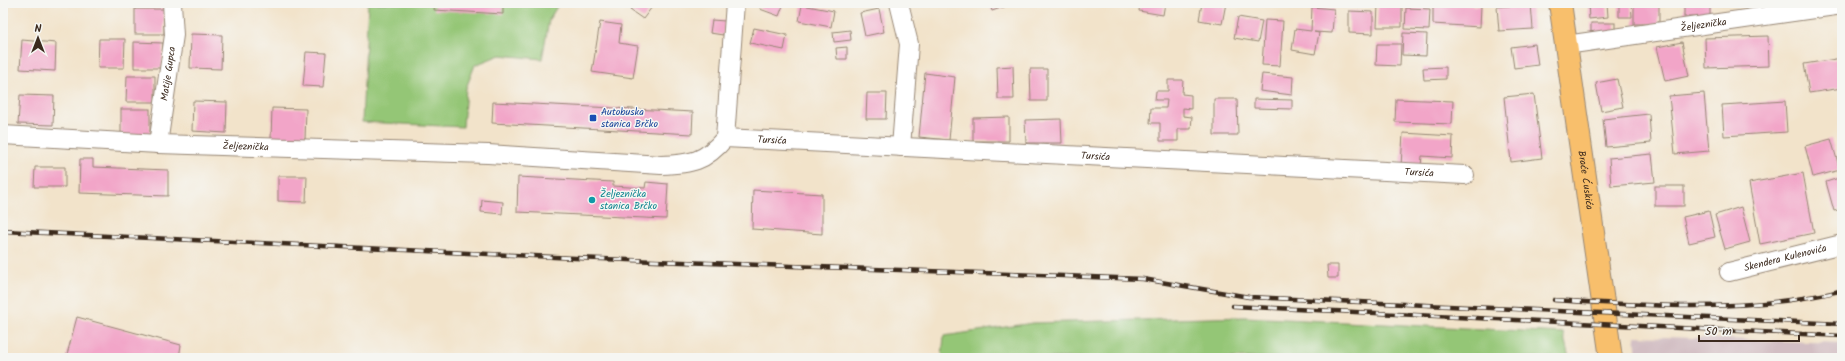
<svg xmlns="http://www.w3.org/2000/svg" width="1845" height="361" font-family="Kalam,sans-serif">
<rect width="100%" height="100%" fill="#f6f6f2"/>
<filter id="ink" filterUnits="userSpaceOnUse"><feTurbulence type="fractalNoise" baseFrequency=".025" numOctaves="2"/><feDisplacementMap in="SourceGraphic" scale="8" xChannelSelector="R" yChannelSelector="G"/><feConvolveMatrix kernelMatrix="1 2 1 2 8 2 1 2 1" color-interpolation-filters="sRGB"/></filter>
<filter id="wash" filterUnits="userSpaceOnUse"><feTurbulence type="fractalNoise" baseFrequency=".012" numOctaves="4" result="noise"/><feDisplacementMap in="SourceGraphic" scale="16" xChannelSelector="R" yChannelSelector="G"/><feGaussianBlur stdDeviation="0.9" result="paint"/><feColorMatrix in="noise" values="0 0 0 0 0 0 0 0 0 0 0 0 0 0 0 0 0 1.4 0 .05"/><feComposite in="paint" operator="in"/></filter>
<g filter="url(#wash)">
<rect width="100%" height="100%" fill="#f2e3ca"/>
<polygon fill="#d2bec3" points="1635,336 1842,343 1842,358 1637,358"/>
<g fill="#94c676" stroke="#68784a">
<polygon points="368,3 559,3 549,20 542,59 500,55 475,65 466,88 463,127 362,122"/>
<polygon points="1245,317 1563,333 1569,358 942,358 944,336 1033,323"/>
</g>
<g id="blocks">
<g fill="#f2a5c8">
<polygon points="435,3 503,3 503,14 434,10"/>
<polygon points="635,3 655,3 643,19 630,10"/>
<polygon points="762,3 784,3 779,16 760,9"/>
<polygon points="989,3 1016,3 992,11"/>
<polygon points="1140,3 1165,3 1163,15 1139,11"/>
<polygon points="1202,3 1226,3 1222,24 1199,20"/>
<polygon points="1433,3 1481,6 1480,27 1433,24"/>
<polygon points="1588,3 1607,3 1608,17 1589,19"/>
<polygon points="1619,3 1631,3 1632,17 1619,17"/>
<rect x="1634" y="3" width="25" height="21"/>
<rect x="1684" y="3" width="26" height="14"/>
<polygon points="1531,4 1533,29 1499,31 1497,7"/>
<polygon points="802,5 834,11 831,27 799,21"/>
<polygon points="1378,5 1402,6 1402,27 1377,27"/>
<polygon points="1312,7 1334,9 1332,33 1314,32 1319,33 1315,54 1292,50 1295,29 1311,31"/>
<polygon points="1406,8 1430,9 1429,30 1405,29"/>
<rect x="135" y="9" width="29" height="25"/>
<polygon points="879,9 884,32 865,36 860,13"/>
<polygon points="1349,11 1373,12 1373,34 1349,33"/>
<polygon points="1238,17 1262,21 1258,42 1234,38"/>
<polygon points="712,20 725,21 723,35 710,33"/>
<polygon points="1265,20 1283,21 1280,66 1262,65"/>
<polygon points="600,22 621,25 619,43 638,46 633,78 592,72"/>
<rect x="1591" y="23" width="24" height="15"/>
<polygon points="754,28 787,35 784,50 750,43"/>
<polygon points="850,30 851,40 834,42 833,32"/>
<polygon points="1403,33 1427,34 1426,56 1402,55"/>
<polygon points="191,34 222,35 221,69 190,68"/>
<polygon points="1768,36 1769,66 1706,68 1705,38"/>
<polygon points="99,39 125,39 124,68 98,68"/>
<polygon points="22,40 56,43 55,71 20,69"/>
<polygon points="134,42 163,43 162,68 134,68"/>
<polygon points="1682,42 1689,76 1665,81 1657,47"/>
<polygon points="1377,44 1401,44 1400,66 1376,65"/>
<polygon points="1535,44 1538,65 1514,68 1511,47"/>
<polygon points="847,47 847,59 837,59 836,48"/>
<polygon points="306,52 326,53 323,87 303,86"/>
<polygon points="1842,58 1842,88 1809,93 1804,64"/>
<polygon points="1013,66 1014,99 998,99 997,67"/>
<polygon points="1446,67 1446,79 1424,80 1423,68"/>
<polygon points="1030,69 1047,69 1047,101 1031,101"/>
<polygon points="925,73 955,77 949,140 919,137"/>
<polygon points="1262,74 1293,77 1292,95 1260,91"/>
<polygon points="127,76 155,76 155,102 126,102"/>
<polygon points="1617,79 1623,107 1601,111 1596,83"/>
<polygon points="1168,80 1183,80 1182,94 1191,95 1191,109 1183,108 1183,116 1192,117 1191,129 1178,129 1178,141 1160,141 1160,123 1150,123 1151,108 1166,108 1167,100 1155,100 1156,91 1168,91"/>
<polygon points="867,93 887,93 886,119 866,119"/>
<polygon points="1704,93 1709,151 1675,154 1669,96"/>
<polygon points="1534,94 1542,158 1511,162 1504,97"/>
<polygon points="20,95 54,96 53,125 18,124"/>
<polygon points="1214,99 1237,99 1238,135 1214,135"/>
<polygon points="1254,99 1292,100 1292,109 1254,108"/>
<polygon points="1396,99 1453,101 1452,124 1395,122"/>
<polygon points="193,101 227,102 226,133 192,131"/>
<polygon points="1785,101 1787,132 1724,136 1722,105"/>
<polygon points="493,102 693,112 692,134 492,123"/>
<polygon points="272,108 306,109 305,140 271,139"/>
<rect x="121" y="109" width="29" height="26"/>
<polygon points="1649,114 1651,143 1606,147 1603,119"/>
<polygon points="1009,117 1009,141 973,141 973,118"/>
<polygon points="1061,119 1062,143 1026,143 1025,120"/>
<polygon points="1403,133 1453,136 1452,158 1422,156 1421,166 1401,166"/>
<polygon points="1831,139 1840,170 1813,177 1805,146"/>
<polygon points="1652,154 1655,182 1611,186 1609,158"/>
<polygon points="80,159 93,159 93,167 168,170 168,196 79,193"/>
<polygon points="35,167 65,167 65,187 34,187"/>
<polygon points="1803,173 1814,233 1760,244 1749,183"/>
<polygon points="278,176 307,176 306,202 278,201"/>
<polygon points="518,177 613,182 613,186 645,188 646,182 668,184 666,219 517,212"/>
<polygon points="1842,177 1842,209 1834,211 1826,182"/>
<rect x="1655" y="186" width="29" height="20"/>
<polygon points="753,190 822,194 822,234 752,229"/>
<polygon points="482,200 503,202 502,214 481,212"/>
<polygon points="1741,207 1750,242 1725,249 1715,215"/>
<polygon points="1709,211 1715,237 1689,243 1683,217"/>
<polygon points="1327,265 1338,265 1338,278 1328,278"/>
<polygon points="77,317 181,345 179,358 66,358"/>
</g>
</g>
</g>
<g filter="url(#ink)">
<use href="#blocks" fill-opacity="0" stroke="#968674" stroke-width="1"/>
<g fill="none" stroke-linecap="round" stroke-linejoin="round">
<defs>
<g id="minor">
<polyline points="899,3 909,44 901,147"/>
<path id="s1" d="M 1566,45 L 1842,5"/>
<path id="s2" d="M 3,135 L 158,144 L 488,154 L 661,165 C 691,164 705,162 725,138 L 735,3"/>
<path id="s3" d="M 725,138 L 1465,175"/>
<path id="s4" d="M 158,144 L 174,35 L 172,3"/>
<path id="s5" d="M 1729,272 L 1842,244"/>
</g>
<g id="major">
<path id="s6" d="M 1560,3 L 1611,358"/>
</g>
</defs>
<use href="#minor" stroke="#968674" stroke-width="20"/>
<use href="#major" stroke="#968674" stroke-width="24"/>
<use href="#minor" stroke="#fff" stroke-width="18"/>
<use href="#major" stroke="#f8bf6c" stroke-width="22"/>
<defs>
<g id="rail">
<polyline points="3,231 575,258 1143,279 1249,297 1842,324"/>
<path d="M 1554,300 C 1635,305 1717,311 1797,299 C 1812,296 1828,295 1842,290"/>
<polyline points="1233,306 1842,336"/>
</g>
</defs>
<use href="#rail" stroke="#3b2a1e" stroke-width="4.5"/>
<use href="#rail" stroke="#f6f6f2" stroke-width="3" stroke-dasharray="9" stroke-linecap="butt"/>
</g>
</g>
<rect fill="#1a4fb4" stroke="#f6f6f2" stroke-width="1.5" x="589" y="114" width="8" height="8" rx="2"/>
<circle fill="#0f9aa8" stroke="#f6f6f2" stroke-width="1.5" cx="592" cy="200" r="4"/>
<g text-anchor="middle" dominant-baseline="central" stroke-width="3" stroke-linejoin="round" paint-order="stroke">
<g font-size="10" fill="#3b2a1e" stroke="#f6f6f2">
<text stroke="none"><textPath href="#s1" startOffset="139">Željeznička</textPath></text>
<text stroke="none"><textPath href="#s4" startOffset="71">Matije Gupca</textPath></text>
<text stroke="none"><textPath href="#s3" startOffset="47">Tursića</textPath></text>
<text stroke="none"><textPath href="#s2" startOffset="243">Željeznička</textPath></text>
<text stroke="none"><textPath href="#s3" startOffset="371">Tursića</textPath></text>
<text stroke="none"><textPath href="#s3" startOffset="695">Tursića</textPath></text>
<text stroke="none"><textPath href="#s6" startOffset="179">Braće Ćuskića</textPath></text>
<text stroke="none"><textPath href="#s5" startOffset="58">Skendera Kulenovića</textPath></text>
</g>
<g font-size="10" fill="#164399" stroke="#f6f6f2" text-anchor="start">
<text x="601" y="112">Autobuska<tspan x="601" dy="12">stanica Brčko</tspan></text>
</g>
<g font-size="10" fill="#0d838f" stroke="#f6f6f2" text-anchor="start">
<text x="600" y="194">Željeznička<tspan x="600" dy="12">stanica Brčko</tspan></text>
</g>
</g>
<rect width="1845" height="361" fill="none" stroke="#f6f6f2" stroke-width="16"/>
<g transform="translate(38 38)" stroke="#f6f6f2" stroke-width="3" paint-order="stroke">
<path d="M0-3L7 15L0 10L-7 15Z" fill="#3b2a1e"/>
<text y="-6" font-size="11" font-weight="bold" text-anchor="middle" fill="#3b2a1e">N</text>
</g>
<path d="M1699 335v6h100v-6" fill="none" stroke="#3b2a1e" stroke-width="2"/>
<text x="1705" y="335" font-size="12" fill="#3b2a1e" stroke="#f6f6f2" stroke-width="3" paint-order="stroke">50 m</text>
</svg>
